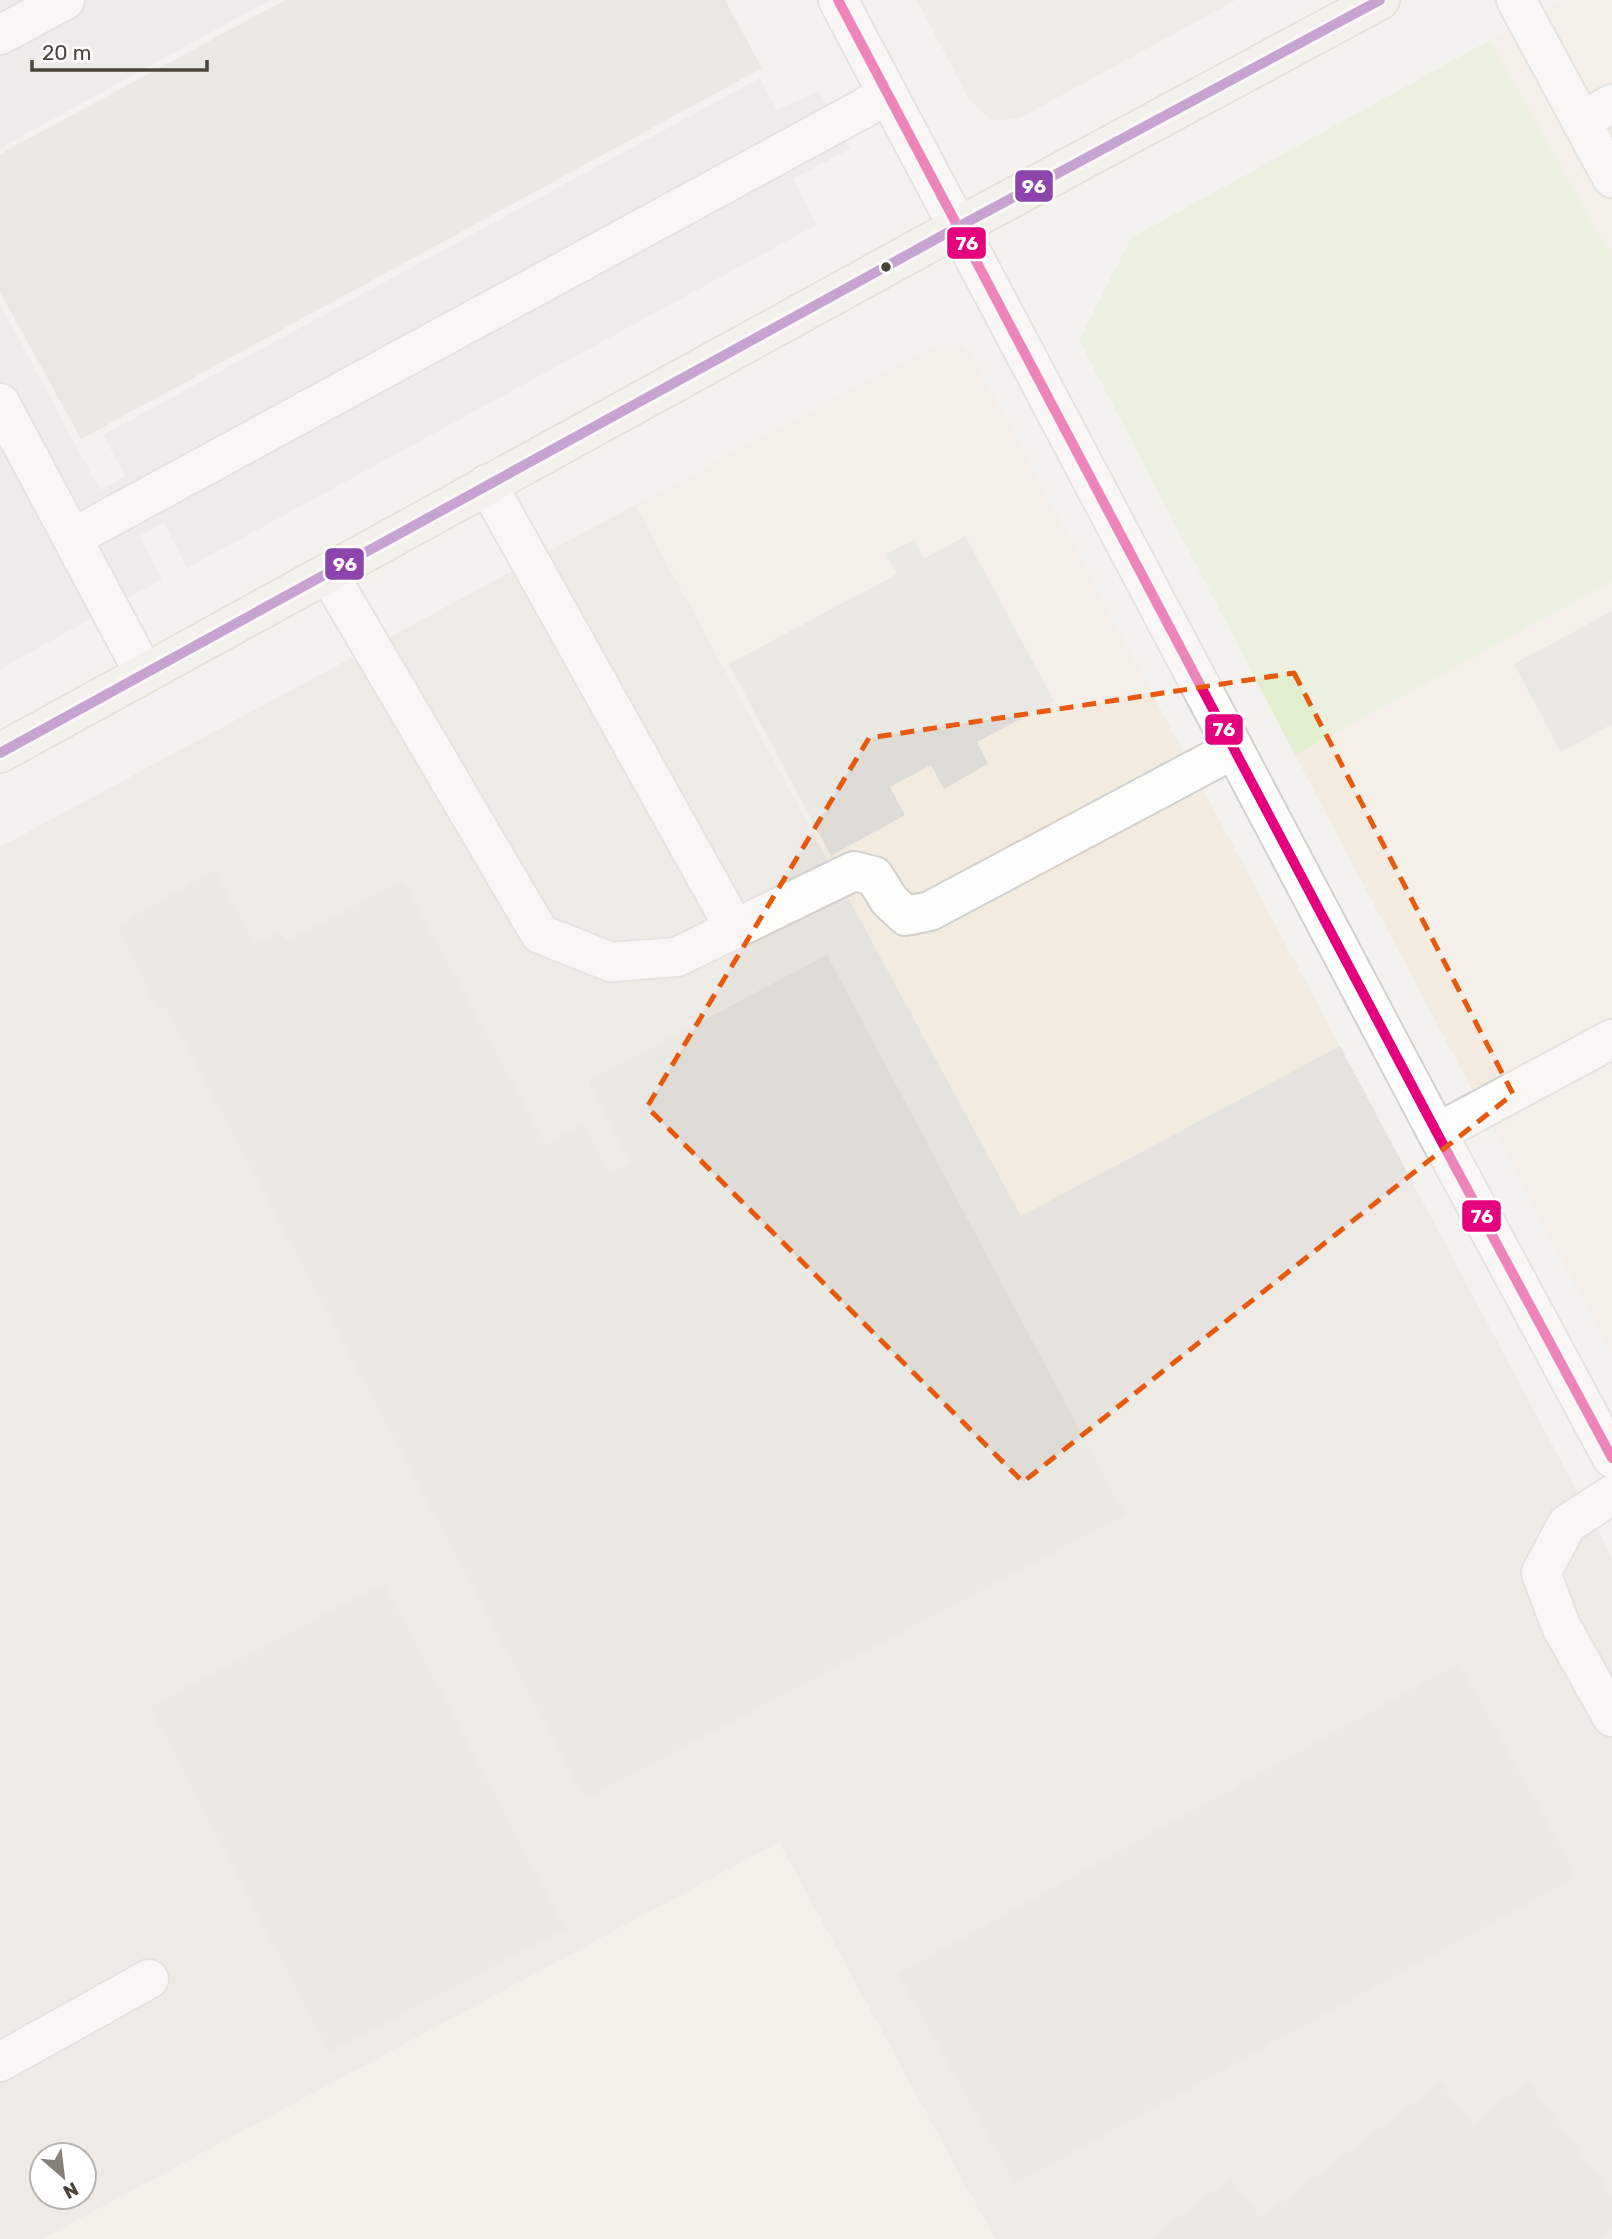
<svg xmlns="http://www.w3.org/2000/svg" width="1612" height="2239" font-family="Rubik,sans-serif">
<rect width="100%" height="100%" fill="#f4f2ee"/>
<polygon fill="#e7e4dc" points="917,0 1236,0 1018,119 991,120 968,98"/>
<g fill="#f3ebdf">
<polygon points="1565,0 1612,0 1612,257 1490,40"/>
<polygon points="962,345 974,359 1340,1046 1021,1216 635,505 933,346"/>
<polygon points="1612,581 1612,1355 1295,755"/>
<polygon points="779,1842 995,2239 42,2239"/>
</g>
<path fill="#e6e2de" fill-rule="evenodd" d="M 635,505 L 1021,1216 L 1340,1046 L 1612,1557 L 1612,2239 L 995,2239 L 779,1842 L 42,2239 L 0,2239 L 0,847 ZM 42,2155 L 84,2155 L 84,2197 L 42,2197 Z"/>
<polygon fill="#e1eecf" points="1490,40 1612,257 1612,581 1295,755 1079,340 1131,238"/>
<g fill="#e6e3df">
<polygon points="0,0 270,0 0,148"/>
<polygon points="760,78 777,110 819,91 850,149 793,179 816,225 187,568 164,523 139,536 162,579 0,669 0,304 100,490 125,476 103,435"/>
</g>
<g fill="#dedbd6">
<polygon points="285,0 725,0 762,68 81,439 0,292 0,154"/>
<polygon points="965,536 1054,701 977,742 988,764 944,789 931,765 890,787 905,815 831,856 729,664 897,574 886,554 914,540 924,559"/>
<polygon points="1612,611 1612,724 1561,752 1514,664"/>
<polygon points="215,870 255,945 280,932 287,941 403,880 546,1145 583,1124 609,1173 630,1162 588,1081 827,955 1125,1515 585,1799 165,1006 158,1010 117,926"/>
<polygon points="384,1583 565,1929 329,2052 150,1707"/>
<polygon points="1459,1663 1577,1876 1015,2184 898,1974"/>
<polygon points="1527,2080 1612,2195 1612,2228 1597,2239 1148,2239 1231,2178 1261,2218 1440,2082 1473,2125"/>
</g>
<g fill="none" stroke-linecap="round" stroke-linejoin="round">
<defs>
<g id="minor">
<polyline points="838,0 1437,1133 1612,1458"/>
<polyline points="1516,0 1612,178"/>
<polyline points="0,35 65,0"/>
<polyline points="1581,121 1612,104"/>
<polyline points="0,403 144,673"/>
<polyline points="487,484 735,929"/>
<polyline points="72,538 888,95"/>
<polyline points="328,573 540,934 611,962 677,957 854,871 874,876 889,900 906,916 930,911 1234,749"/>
<polyline points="1437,1133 1612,1039"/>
<polyline points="1612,1495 1567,1524 1541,1573 1561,1626 1612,1717"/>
<polyline points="0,2062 149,1979"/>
</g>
<polyline id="major" points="0,753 958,227 1380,0"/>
</defs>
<use href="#minor" stroke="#d2d0cb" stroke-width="42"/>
<use href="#major" stroke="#d6cebb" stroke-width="42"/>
<use href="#minor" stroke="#fdfdfc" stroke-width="38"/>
<use href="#major" stroke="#f2efe6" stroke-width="38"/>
<defs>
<polyline id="bus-1" points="838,0 1437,1133 1612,1458"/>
<polyline id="bus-2" points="0,753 958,227 1380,0"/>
</defs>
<use href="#bus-1" stroke="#fff" stroke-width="16"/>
<use href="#bus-2" stroke="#fff" stroke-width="16"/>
<use href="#bus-1" stroke="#e5007d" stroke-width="10"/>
<use href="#bus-2" stroke="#8e44ad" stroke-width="10"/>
</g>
<path d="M0 0H1612V2239H0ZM 1294,673 L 1513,1094 L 1023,1482 L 647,1107 L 869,738 Z" fill="#f4f2ee" fill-opacity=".55" fill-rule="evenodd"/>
<path fill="none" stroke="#e8590c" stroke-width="5" stroke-dasharray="14 9" stroke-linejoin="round" d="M 1294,673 L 1513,1094 L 1023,1482 L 647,1107 L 869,738 Z"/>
<circle fill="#4b4439" stroke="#fff" stroke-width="2.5" cx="886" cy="267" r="6"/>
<g stroke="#fff" stroke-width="2.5">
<rect x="1014" y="169" width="40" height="34" rx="7" fill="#8e44ad"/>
<rect x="946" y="226" width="41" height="34" rx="7" fill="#e5007d"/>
<rect x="324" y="547" width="41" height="34" rx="7" fill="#8e44ad"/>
<rect x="1204" y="713" width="40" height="33" rx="7" fill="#e5007d"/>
<rect x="1461" y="1199" width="41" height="34" rx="7" fill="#e5007d"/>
</g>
<g font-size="19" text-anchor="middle" font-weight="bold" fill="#fff">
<text x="1034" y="193">96</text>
<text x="967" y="250">76</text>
<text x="345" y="571">96</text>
<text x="1224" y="736">76</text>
<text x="1482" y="1223">76</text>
</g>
<g transform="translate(63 2176) rotate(152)"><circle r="33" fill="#ffffff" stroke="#b7b4b0" stroke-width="2"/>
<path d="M0-5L12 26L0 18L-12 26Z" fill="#868178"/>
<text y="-10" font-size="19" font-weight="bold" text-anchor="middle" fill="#4b4439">N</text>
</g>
<path d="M32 60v10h175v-10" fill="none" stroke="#4b4439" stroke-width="3.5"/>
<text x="42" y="60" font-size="21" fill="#4b4439" stroke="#ffffff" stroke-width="5" paint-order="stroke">20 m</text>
</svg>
